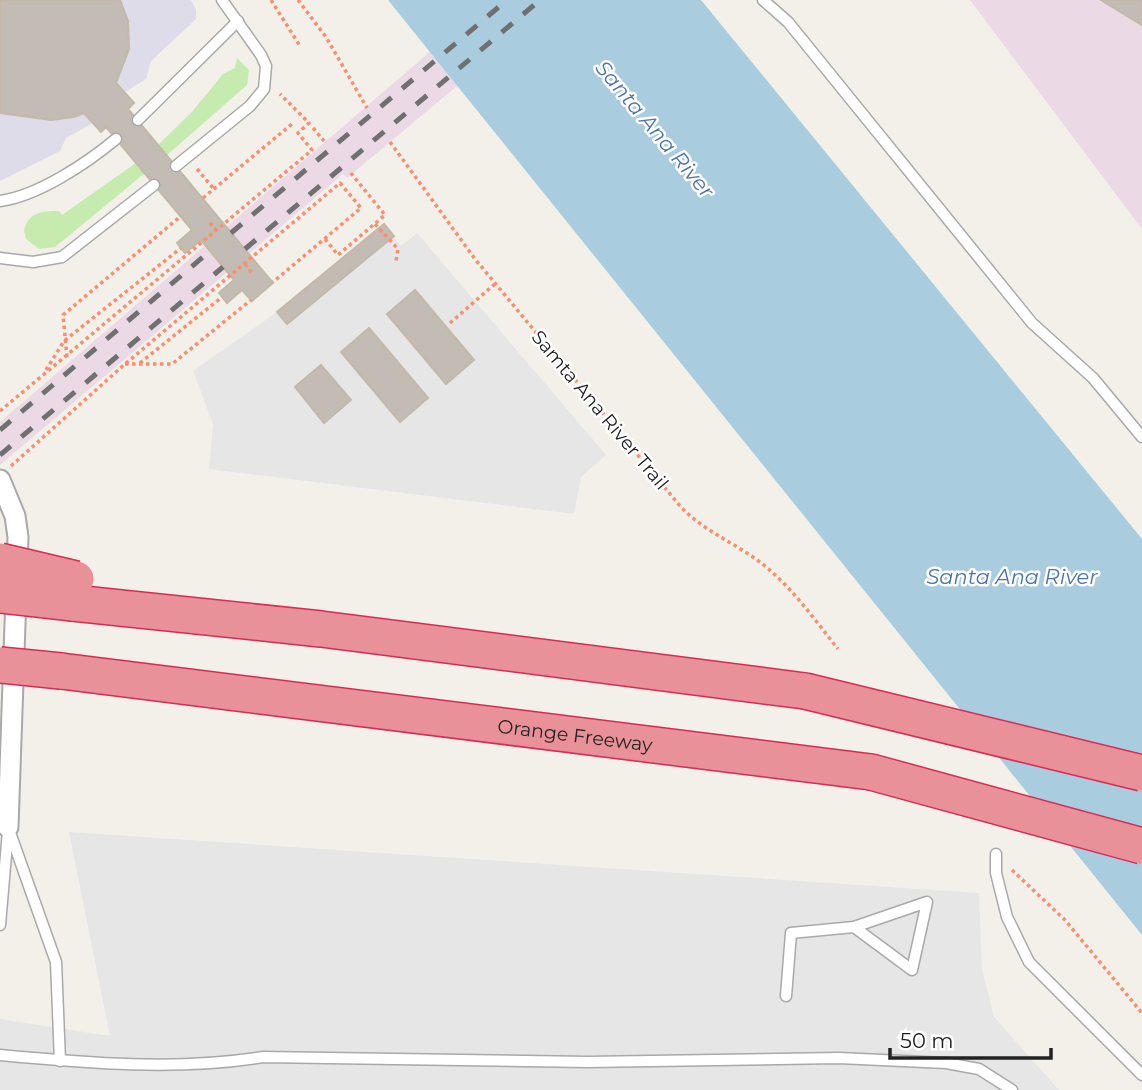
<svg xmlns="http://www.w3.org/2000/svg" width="1142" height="1090" font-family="Montserrat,sans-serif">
<rect width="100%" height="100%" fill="#f2f0e8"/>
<g fill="#ebdae6">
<polygon points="490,0 560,0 347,178 343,174 0,465 0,422"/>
<polygon points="970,0 1142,0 1142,229"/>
</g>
<g fill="#c6ebaf">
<polygon points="237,58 249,70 247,85 167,155 158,145 192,112 223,74 235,68"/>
<path d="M 136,163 L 145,173 L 55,247 L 39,249 L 26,239 L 24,231 C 28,212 42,211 59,211 L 62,215 Z"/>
</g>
<g fill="#e6e6e6">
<polygon points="384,224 401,246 417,233 606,455 581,477 574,514 209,469 213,424 193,371 277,312"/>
<polygon points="69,832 979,893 982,969 994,1017 1059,1090 0,1090 0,1019 110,1036"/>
</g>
<g fill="#dedce8">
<polygon points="120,0 191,0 196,10 196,19 151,61 146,79 125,92 117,83 129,49 128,21"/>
<polygon points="0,113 51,120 74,117 84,113 93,123 66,138 60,151 0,181"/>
</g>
<polygon fill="#a9cddf" points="388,0 701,0 1142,539 1142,935"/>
<g fill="#c3bcb4" stroke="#c4b8aa" stroke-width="2">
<polygon points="0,0 120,0 128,21 129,49 116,83 134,103 128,109 273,283 252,301 242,290 227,303 219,293 234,280 201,240 185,253 177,243 192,230 106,127 101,132 84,113 74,117 51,120 0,113"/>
<polygon points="1101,0 1142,0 1142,25"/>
<polygon points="384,224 394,236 287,324 277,312"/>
<polygon points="415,290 474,360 446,384 387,314"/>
<polygon points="369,328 428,398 400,422 341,352"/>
<polygon points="321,365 351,400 324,423 295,387"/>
</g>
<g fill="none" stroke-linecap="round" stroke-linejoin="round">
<defs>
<g id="lane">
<polyline points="763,0 788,22 1032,323 1093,378 1142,437"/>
<polyline points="138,120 238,21"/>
<polyline points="176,166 250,106 264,89 266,66 261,55 222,0"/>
<path d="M 0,201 C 38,196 87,163 116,139"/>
<polyline points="0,258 33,262 62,257 154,185"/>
<polyline points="8,827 56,962 60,1061"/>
<polyline points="996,854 996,873 1007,917 1029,962 1142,1075"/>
<polyline points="0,925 8,831"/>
<polyline points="786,996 791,933 854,927 912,970 927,902 854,927"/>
<path d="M 0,1055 C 86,1063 177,1071 263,1057 L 588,1062 L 839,1058 L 946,1063 L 979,1069 L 1012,1090"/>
</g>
<polyline id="street" points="0,480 15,516 18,537 8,827"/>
<g id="highway">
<polyline points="73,603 321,629 805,691"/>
<path id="s1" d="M 61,671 L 871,772"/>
</g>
</defs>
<use href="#lane" stroke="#a9a9a9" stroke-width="13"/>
<use href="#street" stroke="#a9a9a9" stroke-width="23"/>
<use href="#highway" stroke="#dc2953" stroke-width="38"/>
<g stroke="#fa8e71" stroke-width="3.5" stroke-dasharray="3.5 3.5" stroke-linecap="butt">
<polyline points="271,0 300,46"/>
<polyline points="298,0 326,37 367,108"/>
<polyline points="313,128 324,141"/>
<path d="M 390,142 L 475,259 L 680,506 C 704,532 738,544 765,566 C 793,589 815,620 838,649"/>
<polyline points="197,169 214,189"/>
<polyline points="203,198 293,123"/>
<polyline points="210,223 217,231"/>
<polyline points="375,224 398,249 396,261"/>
<polyline points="325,239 338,255 385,215 350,172"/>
<polyline points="245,264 252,273"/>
<polyline points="450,323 496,283"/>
<polyline points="67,357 63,315 181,216"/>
<polyline points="140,363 222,297"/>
<polyline points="125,364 172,364 251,300"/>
<polyline points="46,370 64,341 181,248"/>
<polyline points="0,411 312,150 298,133 309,123 280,94"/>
<polyline points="11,466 125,364 340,183 361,208 273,282"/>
<polyline points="1012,870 1065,920 1142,1013"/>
</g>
<use href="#lane" stroke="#fff" stroke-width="10"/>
<use href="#street" stroke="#fff" stroke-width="19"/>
<use href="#highway" stroke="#e89198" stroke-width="35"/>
<g stroke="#707070" stroke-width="5" stroke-dasharray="14 14" stroke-linecap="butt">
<polyline points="231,233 507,0"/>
<polyline points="245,249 540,0"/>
<polyline points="0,430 210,251"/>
<polyline points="0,455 223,267"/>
</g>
<defs>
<g id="highway-bridge">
<polyline points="0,561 76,579"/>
<polyline points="0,595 73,603"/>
<polyline points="0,665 61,671"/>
<polyline points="805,691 1142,773"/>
<polyline points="871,772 1142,846"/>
</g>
</defs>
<use href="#highway-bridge" stroke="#dc2953" stroke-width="38" stroke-linecap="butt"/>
<use href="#highway-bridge" stroke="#e89198" stroke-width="35"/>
</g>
<g text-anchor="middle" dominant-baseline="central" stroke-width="5" stroke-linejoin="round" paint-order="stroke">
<g font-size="19" fill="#222" stroke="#fff">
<text transform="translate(600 410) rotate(50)">Samta Ana River Trail</text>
<text stroke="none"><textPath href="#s1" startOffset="518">Orange Freeway</textPath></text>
</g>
<g font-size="21" font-style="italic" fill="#4d74b3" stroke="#fff">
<text transform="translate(655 129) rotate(50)">Santa Ana River</text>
<text x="1012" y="576">Santa Ana River</text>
</g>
</g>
<path d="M890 1048v10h161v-10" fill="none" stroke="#222222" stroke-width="3.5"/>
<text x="900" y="1048" font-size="21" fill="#222222" stroke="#ffffff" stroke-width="5" paint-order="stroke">50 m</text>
</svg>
